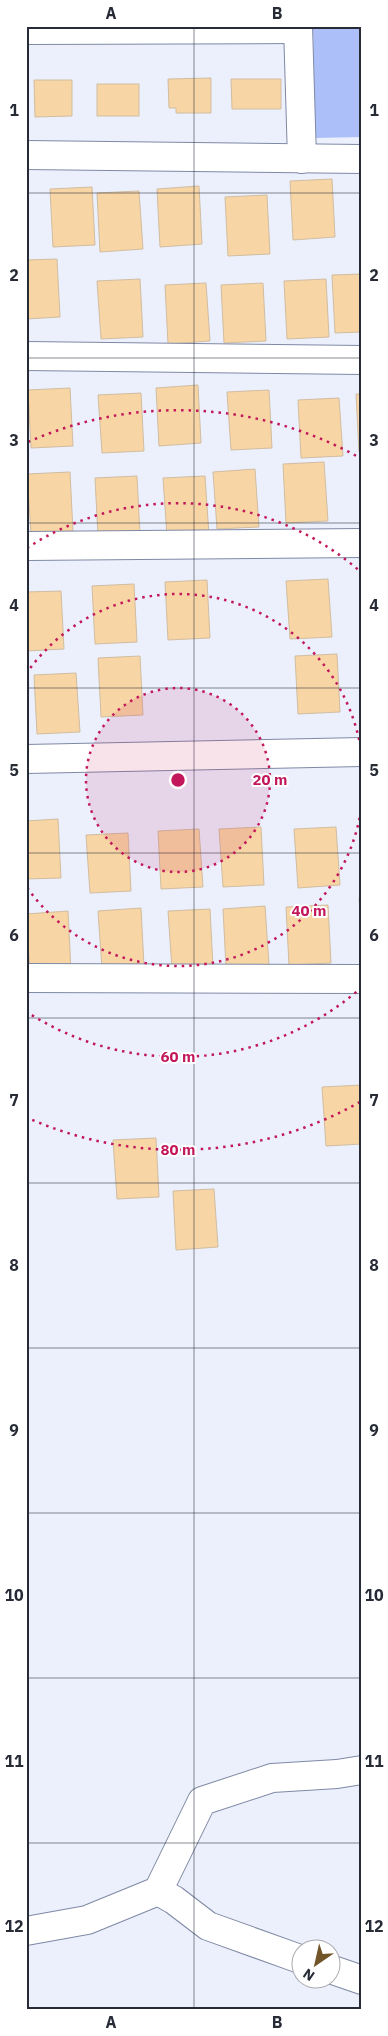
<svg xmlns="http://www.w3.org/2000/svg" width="388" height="2036" font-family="'IBM Plex Sans',sans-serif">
<rect width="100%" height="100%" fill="#ebf0fc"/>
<polygon fill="#acbff8" points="313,26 362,26 362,137 315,138"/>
<g fill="#f8d5a4" stroke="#d1bda2">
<polygon points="211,78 211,113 176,113 176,108 169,108 168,79"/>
<polygon points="231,79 281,79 281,109 232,109"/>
<polygon points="34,80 72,80 72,116 35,117"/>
<rect x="97" y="84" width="42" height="32"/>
<polygon points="332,179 335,237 293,240 290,181"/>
<polygon points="199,186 202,244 160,247 157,189"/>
<polygon points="92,187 95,245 53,247 50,189"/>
<polygon points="139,191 143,249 100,252 97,193"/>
<polygon points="267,195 270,254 228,256 225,197"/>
<polygon points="57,259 60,317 26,319 26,260"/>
<polygon points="362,274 362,332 335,333 332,275"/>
<polygon points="140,279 143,337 101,339 97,281"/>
<polygon points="326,279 329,337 287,339 284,281"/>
<polygon points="206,283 210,341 168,344 165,285"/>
<polygon points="263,283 266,341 224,343 221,285"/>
<polygon points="198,385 201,443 159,446 156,388"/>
<polygon points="70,388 73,446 31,448 28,390"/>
<polygon points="269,390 272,448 231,450 227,392"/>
<polygon points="141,393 144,451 102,453 98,395"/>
<polygon points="356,394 362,394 362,452 359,452"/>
<polygon points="339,398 343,456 301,458 298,400"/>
<polygon points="324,462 328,521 286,523 283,464"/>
<polygon points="255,469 259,527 217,529 213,472"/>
<polygon points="70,472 73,531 31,533 27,474"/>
<polygon points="137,476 140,534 98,536 95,478"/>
<polygon points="205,476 209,535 167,536 163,478"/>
<polygon points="328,579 332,637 290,639 286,581"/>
<polygon points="207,580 210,638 168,640 165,582"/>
<polygon points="134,584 137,642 95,644 92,586"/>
<polygon points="61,591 64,649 26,651 26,592"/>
<polygon points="337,654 340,712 298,714 295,656"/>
<polygon points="140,656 143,715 101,717 98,658"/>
<polygon points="76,673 80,732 37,734 34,675"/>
<polygon points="58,819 61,878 26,879 26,821"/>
<polygon points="261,827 264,885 223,887 219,829"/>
<polygon points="336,827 340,885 298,888 294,829"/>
<polygon points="199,829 203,887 161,889 158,831"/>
<polygon points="128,833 131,891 90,893 86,835"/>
<polygon points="359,898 362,898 362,939"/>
<polygon points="328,905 331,963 289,965 286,907"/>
<polygon points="265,906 269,965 226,967 223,909"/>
<polygon points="141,908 144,966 102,968 98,911"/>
<polygon points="210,909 213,967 172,969 168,911"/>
<polygon points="68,911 71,970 30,972 26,914"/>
<polygon points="362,1085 362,1144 326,1146 322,1087"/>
<polygon points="156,1138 159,1197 117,1199 113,1140"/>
<polygon points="214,1189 218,1247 176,1250 173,1191"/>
</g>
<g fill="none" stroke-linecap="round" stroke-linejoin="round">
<defs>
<g id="minor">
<polyline points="298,26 302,159"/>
<polyline points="26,30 298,29"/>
<polyline points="26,155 362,159"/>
<polyline points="26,356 362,360"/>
<polyline points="26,546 362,543"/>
<polyline points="26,759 362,752"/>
<polyline points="26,978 362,979"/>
<polyline points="158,1891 174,1900 208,1926 300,1959"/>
<polyline points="26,1931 87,1920 158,1891 202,1801 272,1778 337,1774 362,1770"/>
<polyline points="330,1969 362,1980"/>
</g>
</defs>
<use href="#minor" stroke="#7f89a5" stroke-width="30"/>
<use href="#minor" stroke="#fff" stroke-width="28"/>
</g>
<path fill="none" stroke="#272b36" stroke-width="1" stroke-opacity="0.55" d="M 194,26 L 194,2010M 26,193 L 362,193M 26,358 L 362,358M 26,523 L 362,523M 26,688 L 362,688M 26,853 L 362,853M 26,1018 L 362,1018M 26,1183 L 362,1183M 26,1348 L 362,1348M 26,1513 L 362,1513M 26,1678 L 362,1678M 26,1843 L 362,1843"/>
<circle cx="178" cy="780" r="92" fill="#c2185b" fill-opacity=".12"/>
<g fill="none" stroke="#c2185b" stroke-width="2.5" stroke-dasharray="2.5 5">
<circle cx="178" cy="780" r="92"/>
<path d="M362 803A185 185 0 0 1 26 886M26 674A185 185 0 0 1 362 757"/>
<path d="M362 987A277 277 0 0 1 27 1012M27 548A277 277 0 0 1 362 573"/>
<path d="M360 1102A370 370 0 0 1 28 1118M28 442A370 370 0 0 1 360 458"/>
</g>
<circle cx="178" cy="780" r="8" fill="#c2185b" stroke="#fff" stroke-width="2.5"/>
<g font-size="15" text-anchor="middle" font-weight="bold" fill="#c2185b" stroke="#fff" stroke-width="4" stroke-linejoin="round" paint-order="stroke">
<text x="270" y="785">20 m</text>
<text x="309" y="916">40 m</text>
<text x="178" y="1062">60 m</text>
<text x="178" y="1155">80 m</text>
</g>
<rect width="388" height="2036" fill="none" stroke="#ffffff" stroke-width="55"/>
<g transform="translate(316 1964) rotate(214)"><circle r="24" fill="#ffffff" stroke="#a9aaaf"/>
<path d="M0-4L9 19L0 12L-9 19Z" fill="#715427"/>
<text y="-8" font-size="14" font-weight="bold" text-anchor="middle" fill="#272b36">N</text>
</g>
<rect x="28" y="28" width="332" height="1980" fill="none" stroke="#272b36" stroke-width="2"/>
<g font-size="16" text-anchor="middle" font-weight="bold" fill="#272b36">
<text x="111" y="19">A</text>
<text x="277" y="19">B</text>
<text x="14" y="116">1</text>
<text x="374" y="116">1</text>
<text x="14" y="281">2</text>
<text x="374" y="281">2</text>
<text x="14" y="446">3</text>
<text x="374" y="446">3</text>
<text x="14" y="611">4</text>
<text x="374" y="611">4</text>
<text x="14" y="776">5</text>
<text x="374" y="776">5</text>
<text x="14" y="941">6</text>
<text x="374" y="941">6</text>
<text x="14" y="1106">7</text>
<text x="374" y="1106">7</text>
<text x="14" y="1271">8</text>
<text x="374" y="1271">8</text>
<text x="14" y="1436">9</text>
<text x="374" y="1436">9</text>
<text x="14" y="1601">10</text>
<text x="374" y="1601">10</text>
<text x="14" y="1767">11</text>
<text x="374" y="1767">11</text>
<text x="14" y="1932">12</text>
<text x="374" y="1932">12</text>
<text x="111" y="2028">A</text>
<text x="277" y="2028">B</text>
</g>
</svg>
